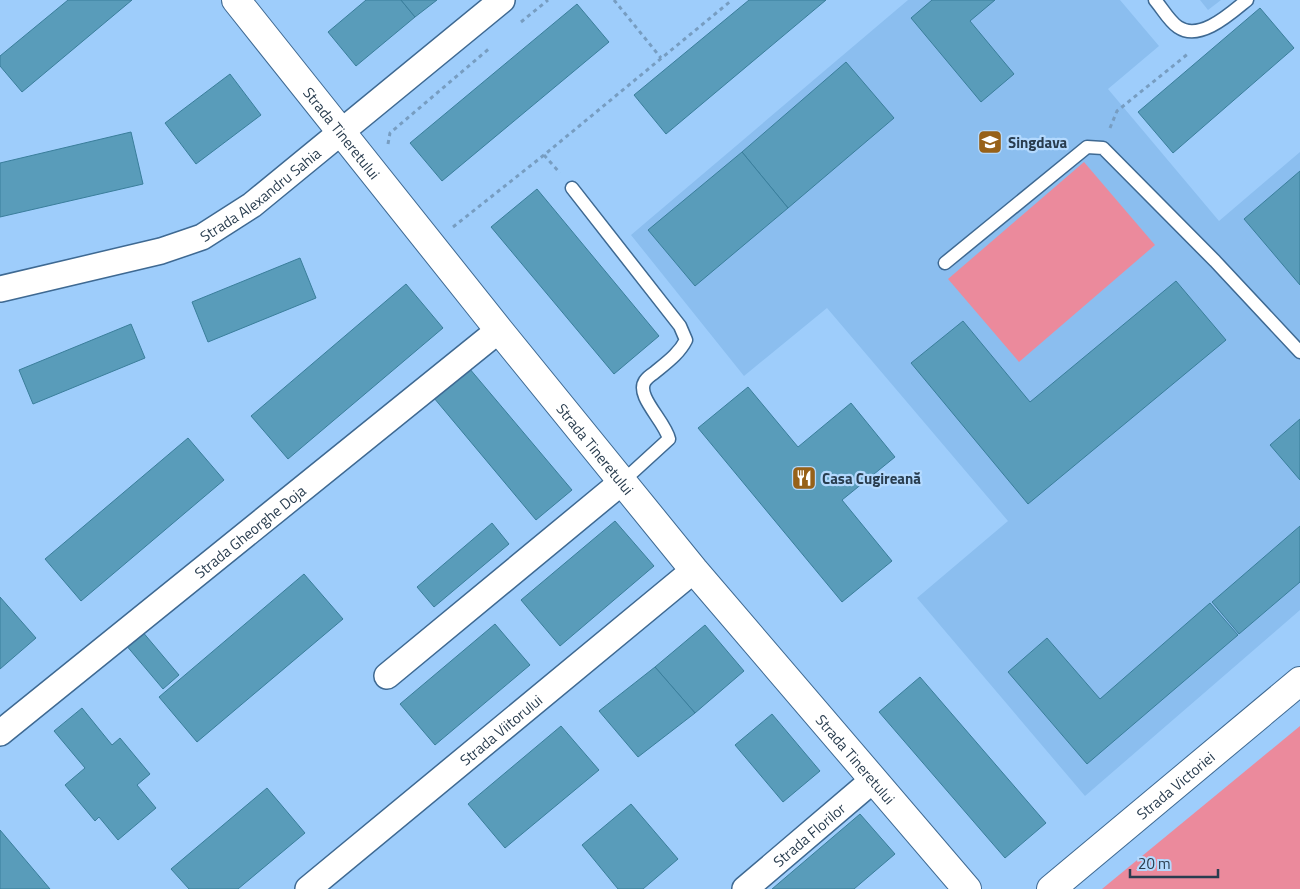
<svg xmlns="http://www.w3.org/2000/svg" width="1300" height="889" font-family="'Titillium Web',sans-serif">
<rect width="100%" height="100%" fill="#9ecdfb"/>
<g fill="#8bbeef">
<polygon points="908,0 1120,0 1159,46 1108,89 1219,221 1300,152 1300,610 1085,796 917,598 1008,521 827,308 744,376 631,235"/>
<polygon points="1200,0 1221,0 1208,10"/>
</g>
<g fill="#eb8a9c">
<polygon points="1084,162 1155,245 1019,362 948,279"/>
<polygon points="1300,726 1300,889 1102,889"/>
</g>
<g fill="#599cba" stroke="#3a7e9b">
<polygon points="68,0 132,0 22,92 0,66 0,56"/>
<polygon points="366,0 401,0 415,17 356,66 328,32"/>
<polygon points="401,0 437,0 415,17"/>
<polygon points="749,0 826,0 666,134 634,95"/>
<polygon points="932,0 995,0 970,21 1014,74 981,102 911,18"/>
<polygon points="577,4 609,42 442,181 410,143"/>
<polygon points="1260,8 1294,48 1173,153 1138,112"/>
<polygon points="846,62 894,118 788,208 742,152"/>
<polygon points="230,74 261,115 196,164 165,123"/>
<polygon points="131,132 143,184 0,217 0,163"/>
<polygon points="742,152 788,208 695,286 648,230"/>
<polygon points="1300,171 1300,285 1244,219"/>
<polygon points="537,189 659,336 614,374 491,227"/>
<polygon points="300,258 316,298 208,342 192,302"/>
<polygon points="1176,281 1226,340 1028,504 911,363 963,321 1030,402"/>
<polygon points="406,284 443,328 288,459 251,416"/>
<polygon points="131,324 145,358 33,404 19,370"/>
<polygon points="469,368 572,490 536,520 434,398"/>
<polygon points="748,387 798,447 851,403 895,457 842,500 892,561 842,602 698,428"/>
<polygon points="1300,419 1300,480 1270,445"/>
<polygon points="188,438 224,480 81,601 45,559"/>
<polygon points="615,521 654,566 560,646 521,600"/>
<polygon points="492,523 509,544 434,607 417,587"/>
<polygon points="1300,526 1300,582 1239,634 1212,602"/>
<polygon points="304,574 343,619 197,742 159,697"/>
<polygon points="0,597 36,638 0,669"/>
<polygon points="1210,603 1238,635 1087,764 1008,672 1047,638 1100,699"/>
<polygon points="136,624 179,675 163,689 120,638"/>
<polygon points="495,624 530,665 435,745 400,704"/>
<polygon points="705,625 744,671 695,713 655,667"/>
<polygon points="655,667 695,713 638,757 599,711"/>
<polygon points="920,677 1046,823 1005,858 879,712"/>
<polygon points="82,708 112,745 120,738 150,774 137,785 156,808 118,840 99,817 95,821 65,785 85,768 54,731"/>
<polygon points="772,714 820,771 783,802 735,745"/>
<polygon points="561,726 599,770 505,848 468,804"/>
<polygon points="267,788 305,833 238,889 189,889 171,869"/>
<polygon points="631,804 678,859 643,889 618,889 582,845"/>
<polygon points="860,814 895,854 854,889 772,889"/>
<polygon points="0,830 50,889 0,889"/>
</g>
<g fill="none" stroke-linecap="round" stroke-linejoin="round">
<defs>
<g id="lane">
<path d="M 1155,0 C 1162,8 1169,21 1178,27 C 1200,42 1231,13 1247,0"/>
<path d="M 572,188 L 680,326 L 686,340 C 679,354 666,363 654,373 C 651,375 647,378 645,381 C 635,396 665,421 669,439 L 623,481"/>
<polyline points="945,263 1087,147 1103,148 1215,261 1300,352"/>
</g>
<g id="street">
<path id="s1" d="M 0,289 L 161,251 L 202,237 L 252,205 L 502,0"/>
<polyline points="387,676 623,481"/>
<path id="s2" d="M 0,733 L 499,330"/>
<path id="s3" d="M 308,889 L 694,570"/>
<path id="s4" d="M 745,889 L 873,780"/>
</g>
<g id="secondary">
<path id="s5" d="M 236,0 L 499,330 L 694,570 L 967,889"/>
<path id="s6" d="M 1051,889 L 1300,681"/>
</g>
</defs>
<use href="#lane" stroke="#3e6992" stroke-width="15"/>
<use href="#street" stroke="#3e6992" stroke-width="28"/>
<use href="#secondary" stroke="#3e6992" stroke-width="30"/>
<g stroke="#779dc1" stroke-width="3" stroke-dasharray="4 4" stroke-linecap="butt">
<polyline points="614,0 661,58"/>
<polyline points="521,22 548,0"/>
<polyline points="1110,128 1117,111 1189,53"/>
<polyline points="388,144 390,133 491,47"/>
<polyline points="544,155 560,173"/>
<polyline points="453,227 544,155 732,0"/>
</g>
<use href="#lane" stroke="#fff" stroke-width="12"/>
<use href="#street" stroke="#fff" stroke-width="25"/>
<use href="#secondary" stroke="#fff" stroke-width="28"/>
</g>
<defs>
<symbol id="school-square" viewBox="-11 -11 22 22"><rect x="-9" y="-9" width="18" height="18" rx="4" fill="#976119" stroke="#b3d9fe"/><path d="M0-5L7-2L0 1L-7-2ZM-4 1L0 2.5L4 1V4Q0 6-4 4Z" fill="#fff"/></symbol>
<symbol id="restaurant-square" viewBox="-11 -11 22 22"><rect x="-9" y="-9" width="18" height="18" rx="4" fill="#976119" stroke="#b3d9fe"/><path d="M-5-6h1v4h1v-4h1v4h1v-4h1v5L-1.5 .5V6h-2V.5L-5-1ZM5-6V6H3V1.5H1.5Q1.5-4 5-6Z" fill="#fff"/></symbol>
</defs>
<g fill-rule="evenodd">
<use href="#school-square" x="976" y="128" width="28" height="28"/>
<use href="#restaurant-square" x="790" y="464" width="28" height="28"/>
</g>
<g text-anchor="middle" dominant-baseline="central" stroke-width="4.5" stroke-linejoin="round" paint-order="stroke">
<g font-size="15" fill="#293d4f" stroke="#b3d9fe">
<text stroke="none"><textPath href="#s5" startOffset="170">Strada Tineretului</textPath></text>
<text stroke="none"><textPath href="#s1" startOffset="281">Strada Alexandru Sahia</textPath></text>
<text stroke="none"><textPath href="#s5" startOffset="575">Strada Tineretului</textPath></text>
<text stroke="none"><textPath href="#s2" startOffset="321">Strada Gheorghe Doja</textPath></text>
<text stroke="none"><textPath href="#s3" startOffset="250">Strada Viitorului</textPath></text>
<text stroke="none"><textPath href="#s5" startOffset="980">Strada Tineretului</textPath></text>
<text stroke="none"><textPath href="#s6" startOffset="162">Strada Victoriei</textPath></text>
<text stroke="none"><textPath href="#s4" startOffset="84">Strada Florilor</textPath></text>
</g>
<g font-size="15" font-weight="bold" fill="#293d4f" stroke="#b3d9fe" text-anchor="start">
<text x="1008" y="142">Singdava</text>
<text x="822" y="478">Casa Cugireană</text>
</g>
</g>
<path d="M1130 869v8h88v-8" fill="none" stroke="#293d4f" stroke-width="2.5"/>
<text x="1138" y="869" font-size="15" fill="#293d4f" stroke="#b3d9fe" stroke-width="4" paint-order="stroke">20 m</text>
</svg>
